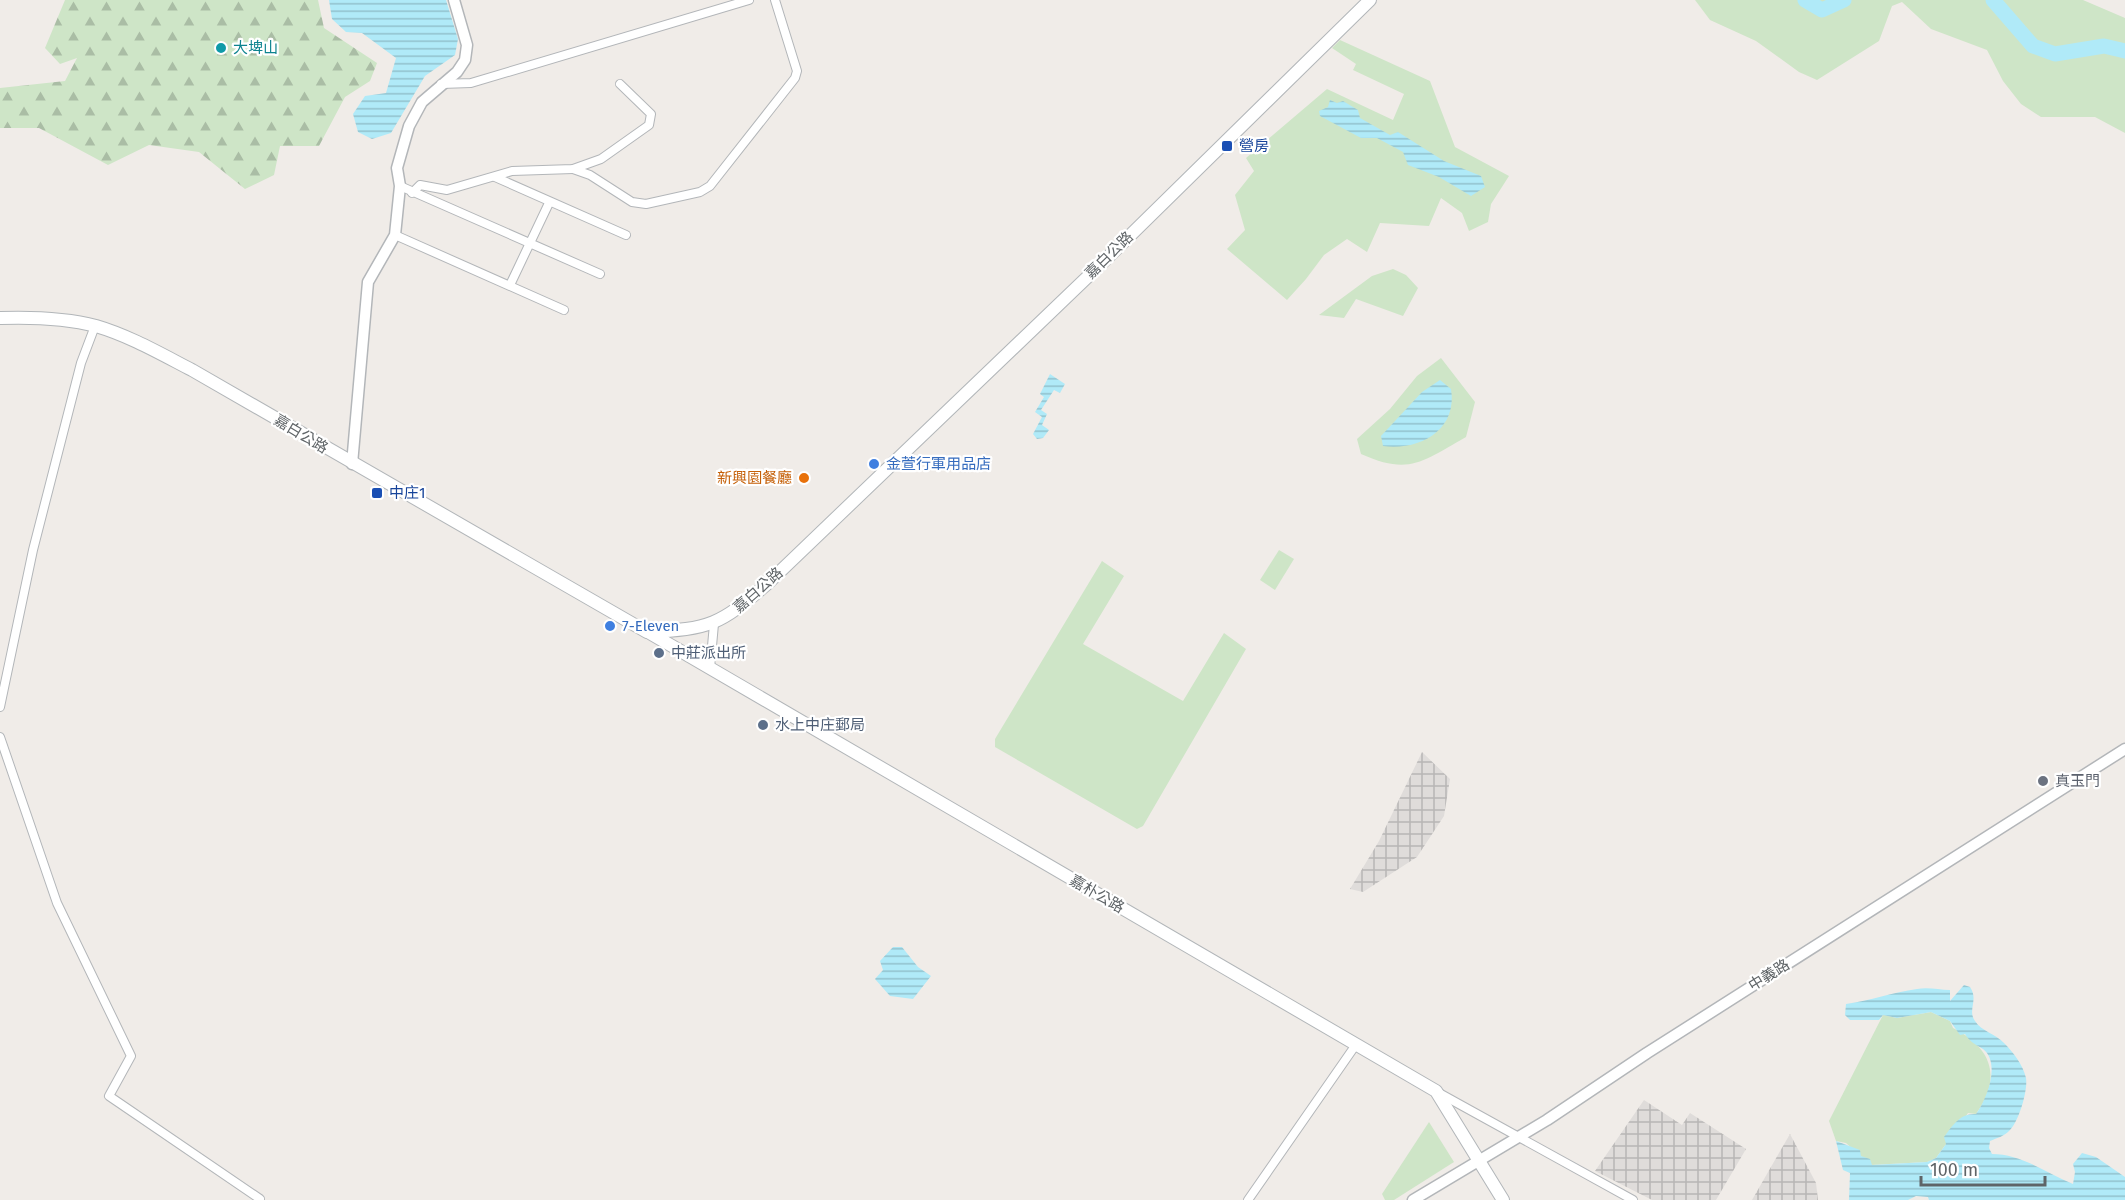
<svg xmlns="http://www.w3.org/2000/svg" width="2125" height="1200" font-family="'Fira Sans','Noto Sans TC',sans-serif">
<defs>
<pattern id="industrial-grid" width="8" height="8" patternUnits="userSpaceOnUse" patternTransform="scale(1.5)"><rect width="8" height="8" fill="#dfdcda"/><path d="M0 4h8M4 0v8" fill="none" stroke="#b8b6b5"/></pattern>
<pattern id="forest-firs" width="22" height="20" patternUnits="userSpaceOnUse" patternTransform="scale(1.5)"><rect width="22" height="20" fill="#cee5c7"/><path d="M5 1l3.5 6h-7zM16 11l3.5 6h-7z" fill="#aabda5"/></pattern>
<pattern id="water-rules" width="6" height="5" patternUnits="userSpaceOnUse" patternTransform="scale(1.5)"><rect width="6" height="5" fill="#b0eaf8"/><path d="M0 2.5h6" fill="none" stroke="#92c1cd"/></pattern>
</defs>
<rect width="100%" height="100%" fill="#f0ece8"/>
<g fill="url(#industrial-grid)">
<polygon points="1422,752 1450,779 1444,816 1417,857 1363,892 1350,889 1379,841"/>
<polygon points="1644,1100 1682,1125 1690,1113 1746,1149 1716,1200 1652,1200 1595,1171"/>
<polygon points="1790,1134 1816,1183 1818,1200 1752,1200"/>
</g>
<g fill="#cee5c7">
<polygon points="1695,0 2083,0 2125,18 2125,133 2095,117 2041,117 2021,104 2003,81 1987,50 1931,29 1902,2 1892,6 1879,41 1817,80 1799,72 1756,41 1710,20"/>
<polygon points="1340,40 1430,81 1455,147 1509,176 1491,204 1488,222 1469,231 1462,213 1441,198 1429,226 1380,223 1367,252 1347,239 1324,255 1306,279 1287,300 1227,249 1245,230 1235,195 1254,171 1246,158 1327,89 1393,120 1404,94 1353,70 1356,64 1332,48"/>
<polygon points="1393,269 1406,275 1418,288 1403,316 1356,299 1344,318 1319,315 1372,276"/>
<path d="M 1441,358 L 1475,402 L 1466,437 C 1423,461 1410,476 1361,454 L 1357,439 L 1390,409 L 1417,376 Z"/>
<polygon points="1279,550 1294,559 1275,590 1260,580"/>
<polygon points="1102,561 1124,576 1083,644 1183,701 1224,633 1246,649 1143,826 1137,829 995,747 995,739"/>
<path d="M 1931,1012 L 1950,1021 L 1953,1028 C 1991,1047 2003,1077 1976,1114 L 1968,1113 L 1936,1158 L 1927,1162 L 1871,1165 L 1846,1143 L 1836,1141 L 1829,1121 L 1883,1015 L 1897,1018 Z"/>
<polygon points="1429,1122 1454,1162 1394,1200 1385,1200 1382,1194"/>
</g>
<polygon fill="url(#forest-firs)" points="65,0 318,0 324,28 377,63 370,81 345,97 319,146 280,146 274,175 245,189 199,152 149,145 108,165 39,128 0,128 0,88 65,81 77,58 60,64 45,48"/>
<g fill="url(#water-rules)">
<polygon points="329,0 446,0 458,39 455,55 425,76 391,133 372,139 358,132 353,114 365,96 386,93 396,58 362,33 346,32 332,19"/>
<polygon points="1330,100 1337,103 1343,101 1358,110 1360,118 1390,135 1398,132 1444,161 1481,176 1485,187 1471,196 1439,177 1408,165 1403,152 1377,138 1361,138 1320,116 1319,111 1328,107"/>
<polygon points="1050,374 1065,384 1060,393 1054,390 1041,410 1047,414 1042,425 1049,430 1043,438 1037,439 1033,434 1042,417 1035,412 1044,397 1040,394"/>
<path d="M 1440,380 L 1451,389 C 1458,431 1418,451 1383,446 L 1381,436 L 1422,392 Z"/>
<polygon points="893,947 902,947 918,967 931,976 913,999 890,996 875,979 883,970 880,961"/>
<path d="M 1964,985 L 1970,987 C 1979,1000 1967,1010 1975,1021 C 1981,1031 1996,1034 2004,1043 C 2013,1052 2023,1065 2026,1078 C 2028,1090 2019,1121 2010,1130 C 2005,1136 1997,1138 1990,1141 L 1989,1148 L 1992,1154 C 2021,1154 2047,1173 2073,1184 L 2075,1172 L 2073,1164 L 2082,1153 L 2096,1157 L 2125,1177 L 2125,1200 L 1929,1200 L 1928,1197 L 1916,1196 L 1908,1200 L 1849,1200 L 1850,1173 L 1843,1170 L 1836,1141 L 1860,1150 L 1861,1156 L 1870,1159 L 1872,1165 L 1927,1162 L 1936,1158 L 1946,1144 L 1944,1137 C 1953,1125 1960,1113 1976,1114 C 1987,1099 2001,1063 1983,1049 C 1975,1044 1970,1042 1965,1034 L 1960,1035 L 1950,1021 L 1931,1012 L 1897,1018 L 1883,1015 L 1879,1020 L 1850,1020 L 1845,1015 L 1846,1004 C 1870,1001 1893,992 1917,989 C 1929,987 1939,990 1950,990 L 1950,1001 Z"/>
</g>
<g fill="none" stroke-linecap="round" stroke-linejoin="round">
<g stroke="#b0eaf8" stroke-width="15">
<polyline points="1805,0 1822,10 1844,0"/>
<polyline points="1993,0 2033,46 2055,54 2104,46 2125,51"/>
</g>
<defs>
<g id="minor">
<polyline points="441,84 471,83 749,0"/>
<polyline points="573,169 590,175 632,202 646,204 700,192 710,186 795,78 797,71 775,0"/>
<polyline points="495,177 626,235"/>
<polyline points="400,186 600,274"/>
<polyline points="412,193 420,185 447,190 512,171 573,169 601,159 649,125 651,114 620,84"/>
<polyline points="395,235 564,310"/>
<polyline points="510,285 549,203"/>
<polyline points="710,668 714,624"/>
<polyline points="0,707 33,550 81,363 95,326"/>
<polyline points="0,737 57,903 131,1056 109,1096 260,1199"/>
<polyline points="1439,1093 1633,1200"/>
<polyline points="1248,1200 1355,1046"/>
</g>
<g id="tertiary">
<polyline points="352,464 368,282 395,235 400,186 397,168 409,126 422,102 457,72 465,60 467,45 454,0"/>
<polyline points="1413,1200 1547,1120 1647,1053 2125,749"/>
</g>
<g id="secondary">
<path d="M 0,318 C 31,317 66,318 96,326 C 130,336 161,354 192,370 L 647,632 C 711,629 719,625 767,584 L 1101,264 L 1370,0"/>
<polyline points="648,632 1436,1091 1503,1200"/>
</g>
</defs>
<use href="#minor" stroke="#b3b6b9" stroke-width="10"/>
<use href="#tertiary" stroke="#b3b6b9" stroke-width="13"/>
<use href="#secondary" stroke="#b2b6b9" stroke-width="14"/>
<use href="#minor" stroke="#fff" stroke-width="8"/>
<use href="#tertiary" stroke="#fff" stroke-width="10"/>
<use href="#secondary" stroke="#fff" stroke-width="12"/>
</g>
<circle fill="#0f9aa8" stroke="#fff" stroke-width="2" cx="221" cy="48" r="6"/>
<g fill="#1a4fb4" stroke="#fff" stroke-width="2">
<rect x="1221" y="140" width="12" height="12" rx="3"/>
<rect x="371" y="487" width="12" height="12" rx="3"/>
</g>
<g fill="#3f7fe0" stroke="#fff" stroke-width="2">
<circle cx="874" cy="464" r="6"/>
<circle cx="610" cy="626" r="6"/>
</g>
<circle fill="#e8710a" stroke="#fff" stroke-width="2" cx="804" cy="478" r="6"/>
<g fill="#5c6f8a" stroke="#fff" stroke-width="2">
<circle cx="659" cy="653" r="6"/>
<circle cx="763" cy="725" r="6"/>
</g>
<circle fill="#6b7280" stroke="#fff" stroke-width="2" cx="2043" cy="781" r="6"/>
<g text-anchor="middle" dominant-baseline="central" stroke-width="4.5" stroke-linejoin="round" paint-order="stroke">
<g font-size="15" fill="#0d838f" stroke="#fff" text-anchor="start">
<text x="233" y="48">大埤山</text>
</g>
<g font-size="15" fill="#164399" stroke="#fff" text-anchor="start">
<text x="1239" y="146">營房</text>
<text x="389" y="493">中庄1</text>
</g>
<g font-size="15" fill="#5f6467" stroke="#fff">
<text transform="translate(1109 255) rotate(-44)">嘉白公路</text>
<text transform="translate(301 434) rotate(31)">嘉白公路</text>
<text transform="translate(758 590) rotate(-41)">嘉白公路</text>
<text transform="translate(1097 894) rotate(30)">嘉朴公路</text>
<text transform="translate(1769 975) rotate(-32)">中義路</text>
</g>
<g font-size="15" fill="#366cbe" stroke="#fff" text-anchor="start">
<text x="886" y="464">金萱行軍用品店</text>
<text x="622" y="626">7-Eleven</text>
</g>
<g font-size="15" fill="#c56008" stroke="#fff" text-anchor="end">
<text x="792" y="478">新興園餐廳</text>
</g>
<g font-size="15" fill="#4e5e75" stroke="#fff" text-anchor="start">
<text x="671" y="653">中莊派出所</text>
<text x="775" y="725">水上中庄郵局</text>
</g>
<g font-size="15" fill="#5b616d" stroke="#fff" text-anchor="start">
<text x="2055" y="781">真玉門</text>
</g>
</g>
<path d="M1921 1176v9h124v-9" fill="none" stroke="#5f6467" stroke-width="3"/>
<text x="1930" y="1176" font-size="18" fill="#5f6467" stroke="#ffffff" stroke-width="4.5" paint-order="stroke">100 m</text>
</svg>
